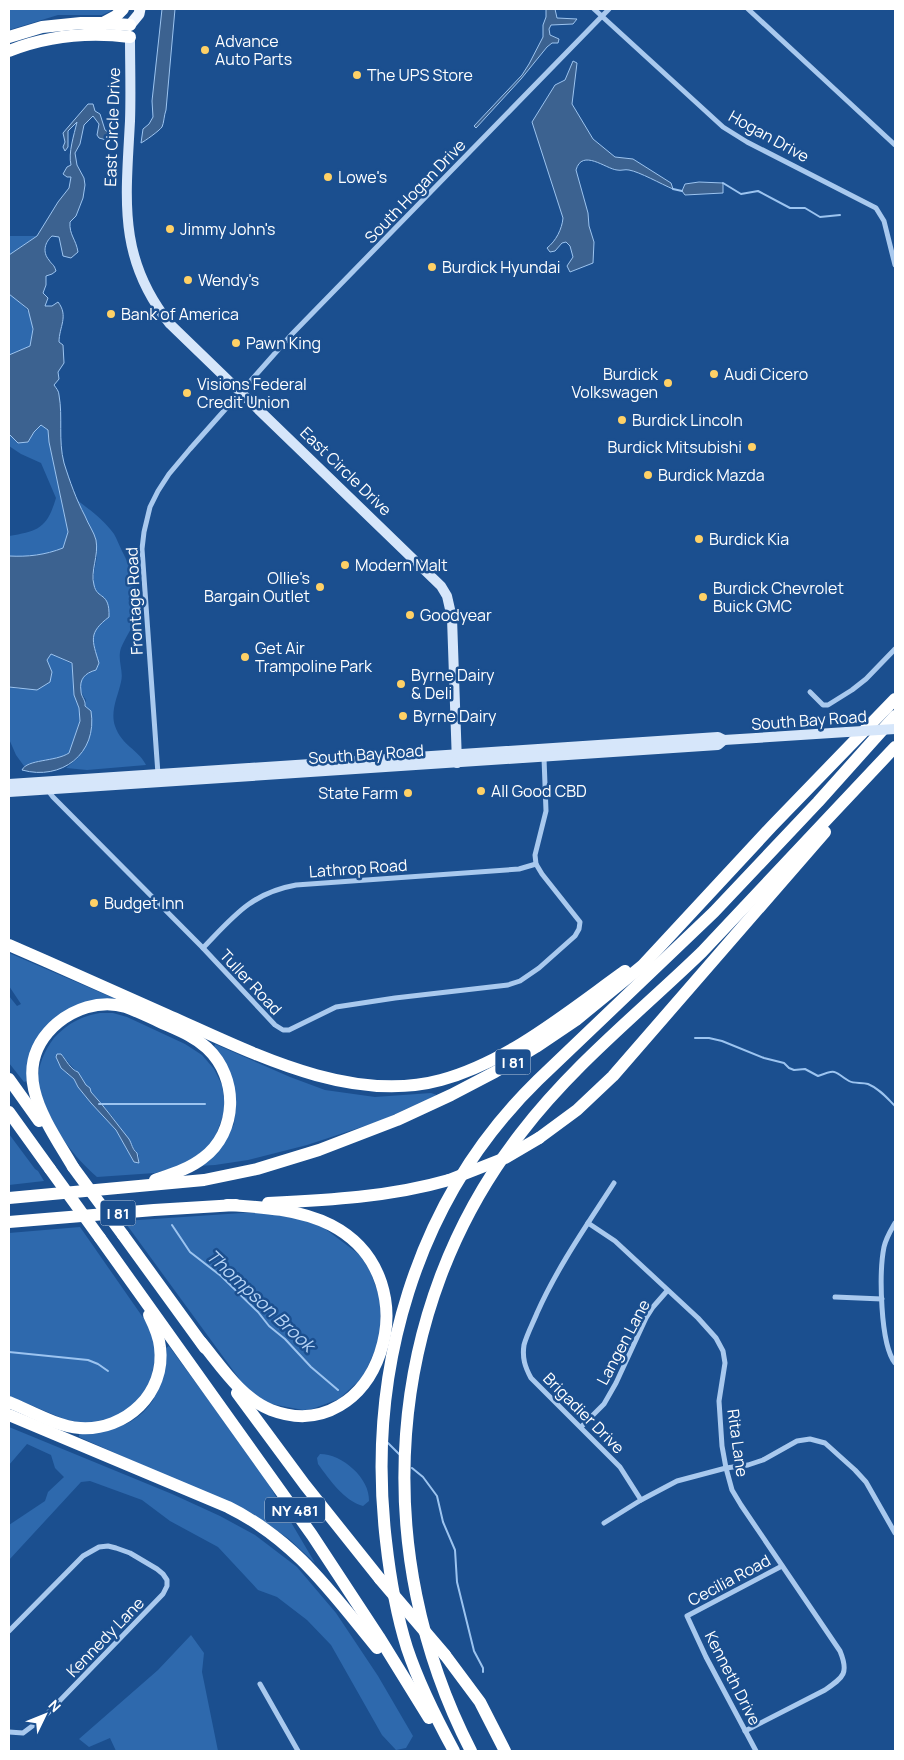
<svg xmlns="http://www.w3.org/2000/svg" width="904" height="1760" font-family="Manrope,sans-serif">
<rect width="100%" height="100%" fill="#1b4f8f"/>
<g fill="#2e69ad" fill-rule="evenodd">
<polygon points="9,9 111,9 111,11 102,15 58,15 9,30"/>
<polygon points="9,236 37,236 9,255"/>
<path d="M 9,294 C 31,311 36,316 30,346 L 9,355 Z"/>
<path d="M 41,425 L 48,430 L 49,442 L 68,532 L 63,548 C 45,555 28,557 9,556 L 9,536 C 39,531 47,528 56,498 L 41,463 L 21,454 L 9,446 L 9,434 L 19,443 L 28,442 L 34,432 Z"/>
<path d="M 77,500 C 90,510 104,520 114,534 C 117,539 119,545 122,551 C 132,571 142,590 137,613 C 134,626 126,636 121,648 C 117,660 124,671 121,682 C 118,696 110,711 115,726 C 122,746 138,749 146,765 L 87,770 L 66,768 L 78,758 L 86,700 C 76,686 80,675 96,670 L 99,664 C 92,640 88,633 109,617 L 94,586 L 94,572 L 97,557 L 96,539 Z"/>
<path d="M 51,654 L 72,664 L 74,695 L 79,708 L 80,721 L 69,753 C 54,762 39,759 24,766 L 16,755 L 9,739 L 9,687 L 19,689 L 52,672 L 47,660 Z"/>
<polygon points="9,953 118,1000 58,1017 27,1081 24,1082 9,1063 9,996 17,1006 21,1004 9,986"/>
<path d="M 100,1013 L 113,1013 L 127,1017 L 185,1044 L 202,1055 L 214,1069 L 222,1085 L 224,1098 L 224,1113 L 213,1143 L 185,1165 L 155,1173 L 97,1177 C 73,1156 53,1129 43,1099 C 41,1094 39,1089 38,1084 C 37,1068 44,1051 54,1038 C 67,1024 81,1016 100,1013 ZM 61,1054 L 82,1078 L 86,1085 L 90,1088 L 91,1092 L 112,1116 L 139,1156 L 139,1163 L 134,1162 L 116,1130 L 91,1103 L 78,1087 L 74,1079 L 61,1068 Z"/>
<polygon points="215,1044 290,1077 325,1090 375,1097 431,1093 437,1095 380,1121 307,1145 248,1160 215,1165 198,1166 227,1137 234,1124 236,1106 214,1047"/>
<polygon points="9,1134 35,1169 38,1171 44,1181 9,1185"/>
<polygon points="242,1213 267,1213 303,1220 324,1228 360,1255 370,1271 380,1298 380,1339 363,1377 339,1399 312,1409 303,1410 266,1403 243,1384 124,1221"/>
<polygon points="80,1227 151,1329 156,1353 150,1384 125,1415 84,1424 64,1419 9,1396 9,1233"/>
<path d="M 169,1346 L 262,1473 L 315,1563 L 289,1539 L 253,1514 L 79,1437 L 79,1433 C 136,1433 165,1405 166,1348 Z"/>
<polygon points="9,1427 172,1494 220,1516 255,1535 297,1567 336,1613 378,1676 413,1736 406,1748 396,1750 382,1735 331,1645 307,1620 277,1597 258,1590 218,1547 170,1521 142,1500 90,1481 81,1482 9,1560 9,1525 45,1501 48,1492 64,1477 55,1468 51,1455 27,1444 9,1465"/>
<path d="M 320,1454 C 342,1454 370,1478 369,1501 L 363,1506 C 343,1500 330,1480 318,1464 L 317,1458 Z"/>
<polygon points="191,1635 204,1653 202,1672 218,1751 116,1751 110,1738 89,1747 79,1739 158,1670"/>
</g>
<g fill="#3c6290" stroke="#9cc4f0">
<path d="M 162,9 L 175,9 L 166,110 C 164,115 164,123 162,127 C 159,131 145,141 141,143 L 143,129 L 149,124 L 153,117 L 152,101 Z"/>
<polygon points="546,9 555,9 557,18 577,19 573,24 551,25 549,29 550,35 559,39 558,43 552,43 547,47 521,79 476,128 474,126 522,75 529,64 543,37 543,25 546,17"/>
<path d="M 573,61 L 577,63 L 572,104 L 593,139 L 615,157 L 633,159 L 671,183 L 673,189 C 661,184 640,172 629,170 C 625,169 621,171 617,170 C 606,169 582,148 576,170 L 588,213 L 589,226 L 594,242 L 593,263 L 570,272 L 567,266 L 573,257 L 570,246 L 566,242 L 562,243 L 555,251 L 550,252 L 547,248 C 556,241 562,229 563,218 L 532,122 L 555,85 L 565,80 Z"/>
<path d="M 88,104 L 93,104 L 95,111 L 100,114 L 105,130 L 112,135 L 112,139 L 110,141 L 99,138 L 97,135 L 99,124 L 93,116 L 84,125 L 80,144 L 75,153 L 77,165 L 84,178 L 85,185 L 83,198 L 76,216 L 70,222 C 69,235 76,239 78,252 L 71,258 L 63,256 L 59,237 L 52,236 C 45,242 42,252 49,260 C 52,265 54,264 56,271 L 52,274 L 46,276 L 46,285 L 43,293 L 48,298 L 45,306 L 52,306 L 58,302 C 69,316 59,327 59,342 L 63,345 L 64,363 L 58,372 L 59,379 L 54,385 C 56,388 59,391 59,395 C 63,417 58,440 64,463 C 70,482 76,499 85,516 C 88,524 94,532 96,540 C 99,556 90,571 94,585 C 97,600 110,591 109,617 C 88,633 92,640 99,663 L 96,670 C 85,673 79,679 81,691 C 81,697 86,700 85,706 L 91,711 C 98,754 61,781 22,770 C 27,759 55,762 69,753 L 80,721 L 79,708 L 74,695 L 72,663 L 51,654 L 47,660 L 52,672 L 50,682 L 37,690 L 9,687 L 9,556 C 28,557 45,555 63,548 L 68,532 L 49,442 L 48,430 L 41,425 L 34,432 L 28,442 L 18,443 L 9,434 L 9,355 L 30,346 L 33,329 L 28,309 L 9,294 L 9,255 L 37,236 L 58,202 L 69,188 L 71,177 L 67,177 L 63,174 L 67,167 L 71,165 C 68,153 74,135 77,122 L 68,131 L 68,147 L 65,151 L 63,147 L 65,142 L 63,133 Z"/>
<polygon points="699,182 723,183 723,193 685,195 682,191 685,184"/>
<path d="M 57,1054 L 61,1054 C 66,1060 71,1070 78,1072 L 86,1085 L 90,1088 L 91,1092 C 105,1107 116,1123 129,1139 C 132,1144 132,1149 137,1153 L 139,1163 L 134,1162 L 116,1130 L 91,1103 L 78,1087 L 74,1079 L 61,1068 L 56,1057 Z"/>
</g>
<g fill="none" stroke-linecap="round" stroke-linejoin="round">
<g stroke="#9cc4f0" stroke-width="2">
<polyline points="723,183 741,194 758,191 790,208 805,208 820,217 840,215"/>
<polyline points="673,189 682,191"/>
<path d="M 695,1038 L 709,1038 L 722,1041 L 764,1058 L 784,1063 L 789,1068 L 794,1070 L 805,1069 L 818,1076 C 839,1068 833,1072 849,1081 C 854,1084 862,1082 868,1084 C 880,1089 887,1098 895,1106"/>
<polyline points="99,1104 205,1104"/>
<polyline points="172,1225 190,1252 221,1276 258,1312 269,1326 285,1339 311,1367 338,1390"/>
<polyline points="9,1352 88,1360 98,1364 108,1371"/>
<polyline points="388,1443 400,1455"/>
<polyline points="412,1468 423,1477 437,1496 443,1522 455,1550 457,1582 474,1651 483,1668 483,1672"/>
</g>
<g stroke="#a9c9ee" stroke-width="5">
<polyline points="594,9 723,127 747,142 876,208 884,221 895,265"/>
<polyline points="748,9 895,145"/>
<polyline points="810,692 823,705 828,705 852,690 866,679 895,649"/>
<polyline points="158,774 142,549 144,532 150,507 158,491 169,474 190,449 293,333 609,9"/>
<polyline points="47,789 53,797 203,948 275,1025 283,1030 289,1030 336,1007 395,998 508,985 520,981 539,968 575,936 579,929 580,922 542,874 536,864 535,855 546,811 544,758"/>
<path d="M 203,948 C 233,917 251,893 296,885 L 519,869 L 536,864"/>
<path d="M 614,1183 C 587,1225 558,1266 537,1313 C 533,1323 527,1334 524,1345 C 522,1358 525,1367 531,1378 L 620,1467 L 641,1500"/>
<path d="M 588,1223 L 615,1241 L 698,1318 L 716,1338 L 723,1351 L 725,1363 L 719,1401 L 722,1446 L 726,1468 L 732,1490 L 741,1505 L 840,1651 C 849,1673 844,1677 825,1690 L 745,1731"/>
<path d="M 895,1223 C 891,1230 886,1238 884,1247 C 879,1272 880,1344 895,1363"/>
<polyline points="835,1297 882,1299"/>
<polyline points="581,1427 604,1404 616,1383 646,1318 653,1307 667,1291"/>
<polyline points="604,1523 641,1500 677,1481 726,1468 748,1465 763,1460 797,1441 810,1439 825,1443 855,1470 866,1482 895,1533"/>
<polyline points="9,1631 83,1556 99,1547 108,1546 116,1548 130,1553 157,1569 163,1574 167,1580 167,1586 163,1594 43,1718 23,1733 9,1732"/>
<polyline points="260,1684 298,1751"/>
<polyline points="756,1751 706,1657 687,1616 782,1566"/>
</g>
<g stroke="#d6e6fa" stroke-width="10">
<path d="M 130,37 C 130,65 131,93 130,121 C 126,199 117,258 170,324 L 441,586 L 447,596 L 452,618 L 457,763"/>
<polyline points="9,784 718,737 724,740 847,732"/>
<polyline points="9,792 718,745 724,740"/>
</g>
<polyline stroke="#f0f6ff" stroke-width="11" points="130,25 139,14 140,9"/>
<g stroke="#fff" stroke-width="12">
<polyline points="103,23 130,25"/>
<polyline points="9,37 42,27 81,23 103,23 116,16 123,9"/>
<path d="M 9,51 C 47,36 90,32 130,37"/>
<path d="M 9,945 C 62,968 115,992 167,1015 C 249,1051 349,1105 441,1080 C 508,1062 569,1011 625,971"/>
<polyline points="9,1079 39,1121"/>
<polyline points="9,1112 50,1169"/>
<polyline points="539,1138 577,1110 613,1076 825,832"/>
<path d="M 73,1167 C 48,1124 7,1072 53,1027 C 72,1009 100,999 126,1007 C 137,1011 147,1016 158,1021 C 175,1029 193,1035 207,1048 C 239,1078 238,1132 203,1158 C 189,1169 172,1174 155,1180"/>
<polyline points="9,1198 204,1180 257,1169 319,1150 397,1120 451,1095 495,1072 536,1047 576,1020 642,966 772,826 895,699"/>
<path d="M 268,1203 C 329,1200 390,1197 449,1180"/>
<polyline points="9,1222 154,1210 236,1205"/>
<polyline points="123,1235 205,1348"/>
<polyline points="100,1238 312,1535 379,1637 429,1718"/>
<path d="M 201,1342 C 221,1366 241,1398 271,1410 C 376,1450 437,1280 331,1225 C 299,1209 261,1207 227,1205"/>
<polyline points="237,1393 305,1485 380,1579"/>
<path d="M 9,1402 C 31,1411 56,1426 80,1428 C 126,1431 166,1393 160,1347 C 159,1336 154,1325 149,1315"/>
<path d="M 9,1415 L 228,1507 C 295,1540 331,1592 377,1648"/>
<polyline points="445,1655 480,1702 505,1751"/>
<path d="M 454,1751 C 436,1718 419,1684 407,1648 C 396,1613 390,1577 386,1541 C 366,1372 415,1200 538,1080 L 714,912 L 818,802 L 895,716"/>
<path d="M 471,1751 C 369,1553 383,1310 521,1133 C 573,1065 641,1011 702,952 L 895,747"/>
</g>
<polyline stroke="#d6e6fa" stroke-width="10" points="847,732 895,729"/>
<g stroke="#fff" stroke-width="12">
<polyline points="73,1167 123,1235"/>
<polyline points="50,1169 100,1238"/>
<polyline points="449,1180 505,1158 539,1138"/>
<polyline points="380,1579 445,1655"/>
</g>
</g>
<g fill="#ffd166" stroke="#1b4f8f" stroke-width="2">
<circle cx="205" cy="50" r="5"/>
<circle cx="357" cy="75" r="5"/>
<circle cx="328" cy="177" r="5"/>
<circle cx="170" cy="229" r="5"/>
<circle cx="432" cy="267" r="5"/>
<circle cx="188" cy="280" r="5"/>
<circle cx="111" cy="314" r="5"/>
<circle cx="236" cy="343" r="5"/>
<circle cx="714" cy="374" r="5"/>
<circle cx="668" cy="383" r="5"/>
<circle cx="187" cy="393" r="5"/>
<circle cx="622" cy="420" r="5"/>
<circle cx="752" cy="447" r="5"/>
<circle cx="648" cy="475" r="5"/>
<circle cx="699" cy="539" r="5"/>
<circle cx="345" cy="565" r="5"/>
<circle cx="320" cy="587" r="5"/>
<circle cx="703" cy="597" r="5"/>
<circle cx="410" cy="615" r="5"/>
<circle cx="245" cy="657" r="5"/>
<circle cx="401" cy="684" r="5"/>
<circle cx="403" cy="716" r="5"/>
<circle cx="481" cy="791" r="5"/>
<circle cx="408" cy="793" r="5"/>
<circle cx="94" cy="903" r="5"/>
</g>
<g text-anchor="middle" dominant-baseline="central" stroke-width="5" stroke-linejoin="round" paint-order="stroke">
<g fill="#1b4f8f" stroke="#bbcadd" stroke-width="1">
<rect x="495.5" y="1049.5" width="35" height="25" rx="4"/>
<rect x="100.5" y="1200.5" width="35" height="25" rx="4"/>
<rect x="265" y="1497.5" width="60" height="25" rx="4"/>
</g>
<g font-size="15" font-weight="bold" fill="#fff">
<text x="513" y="1062">I 81</text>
<text x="118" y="1213">I 81</text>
<text x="295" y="1510">NY 481</text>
</g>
<g font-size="16" fill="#fff" stroke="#1b4f8f" text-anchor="start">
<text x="215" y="41">Advance<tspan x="215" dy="18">Auto Parts</tspan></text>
<text x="367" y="75">The UPS Store</text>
<text x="338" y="177">Lowe's</text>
<text x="180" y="229">Jimmy John's</text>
<text x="442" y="267">Burdick Hyundai</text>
<text x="198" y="280">Wendy's</text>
<text x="121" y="314">Bank of America</text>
<text x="246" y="343">Pawn King</text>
<text x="658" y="374" text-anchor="end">Burdick<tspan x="658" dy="18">Volkswagen</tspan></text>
<text x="724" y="374">Audi Cicero</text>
<text x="197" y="384">Visions Federal<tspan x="197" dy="18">Credit Union</tspan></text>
<text x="632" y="420">Burdick Lincoln</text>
<text x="742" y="447" text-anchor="end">Burdick Mitsubishi</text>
<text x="658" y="475">Burdick Mazda</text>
<text x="709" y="539">Burdick Kia</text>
<text x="355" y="565">Modern Malt</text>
<text x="310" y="578" text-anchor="end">Ollie's<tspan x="310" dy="18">Bargain Outlet</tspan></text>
<text x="713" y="588">Burdick Chevrolet<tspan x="713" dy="18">Buick GMC</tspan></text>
<text x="420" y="615">Goodyear</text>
<text x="255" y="648">Get Air<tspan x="255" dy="18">Trampoline Park</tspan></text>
<text x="411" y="675">Byrne Dairy<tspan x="411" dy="18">&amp; Deli</tspan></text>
<text x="413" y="716">Byrne Dairy</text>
<text x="491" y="791">All Good CBD</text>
<text x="398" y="793" text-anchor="end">State Farm</text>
<text x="104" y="903">Budget Inn</text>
</g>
<g font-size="16" fill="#fff" stroke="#1b4f8f">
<text transform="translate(112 127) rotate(-88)">East Circle Drive</text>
<text transform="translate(769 136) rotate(29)">Hogan Drive</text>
<text transform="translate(415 191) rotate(-46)">South Hogan Drive</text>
<text transform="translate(346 471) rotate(44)">East Circle Drive</text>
<text transform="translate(134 601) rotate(-93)">Frontage Road</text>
<text transform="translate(809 720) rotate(-4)">South Bay Road</text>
<text transform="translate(366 754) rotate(-4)">South Bay Road</text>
<text transform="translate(358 868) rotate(-4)">Lathrop Road</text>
<text transform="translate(251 982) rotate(47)">Tuller Road</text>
<text transform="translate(623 1342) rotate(-62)">Langen Lane</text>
<text transform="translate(584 1413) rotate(45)">Brigadier Drive</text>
<text transform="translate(738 1443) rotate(82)">Rita Lane</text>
<text transform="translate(729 1580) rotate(-28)">Cecilia Road</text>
<text transform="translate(105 1637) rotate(-46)">Kennedy Lane</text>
<text transform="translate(733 1678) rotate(63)">Kenneth Drive</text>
</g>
<g font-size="18" font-style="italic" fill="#b5d3f5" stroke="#1b4f8f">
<text transform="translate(261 1300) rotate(43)">Thompson Brook</text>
</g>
</g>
<rect width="904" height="1760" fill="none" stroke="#ffffff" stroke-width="20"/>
<g transform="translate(45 1715) rotate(47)" stroke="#1b4f8f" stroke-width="4" paint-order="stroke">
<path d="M0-4L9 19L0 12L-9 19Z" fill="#ffffff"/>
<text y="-8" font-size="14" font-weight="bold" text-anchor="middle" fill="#ffffff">N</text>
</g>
</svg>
